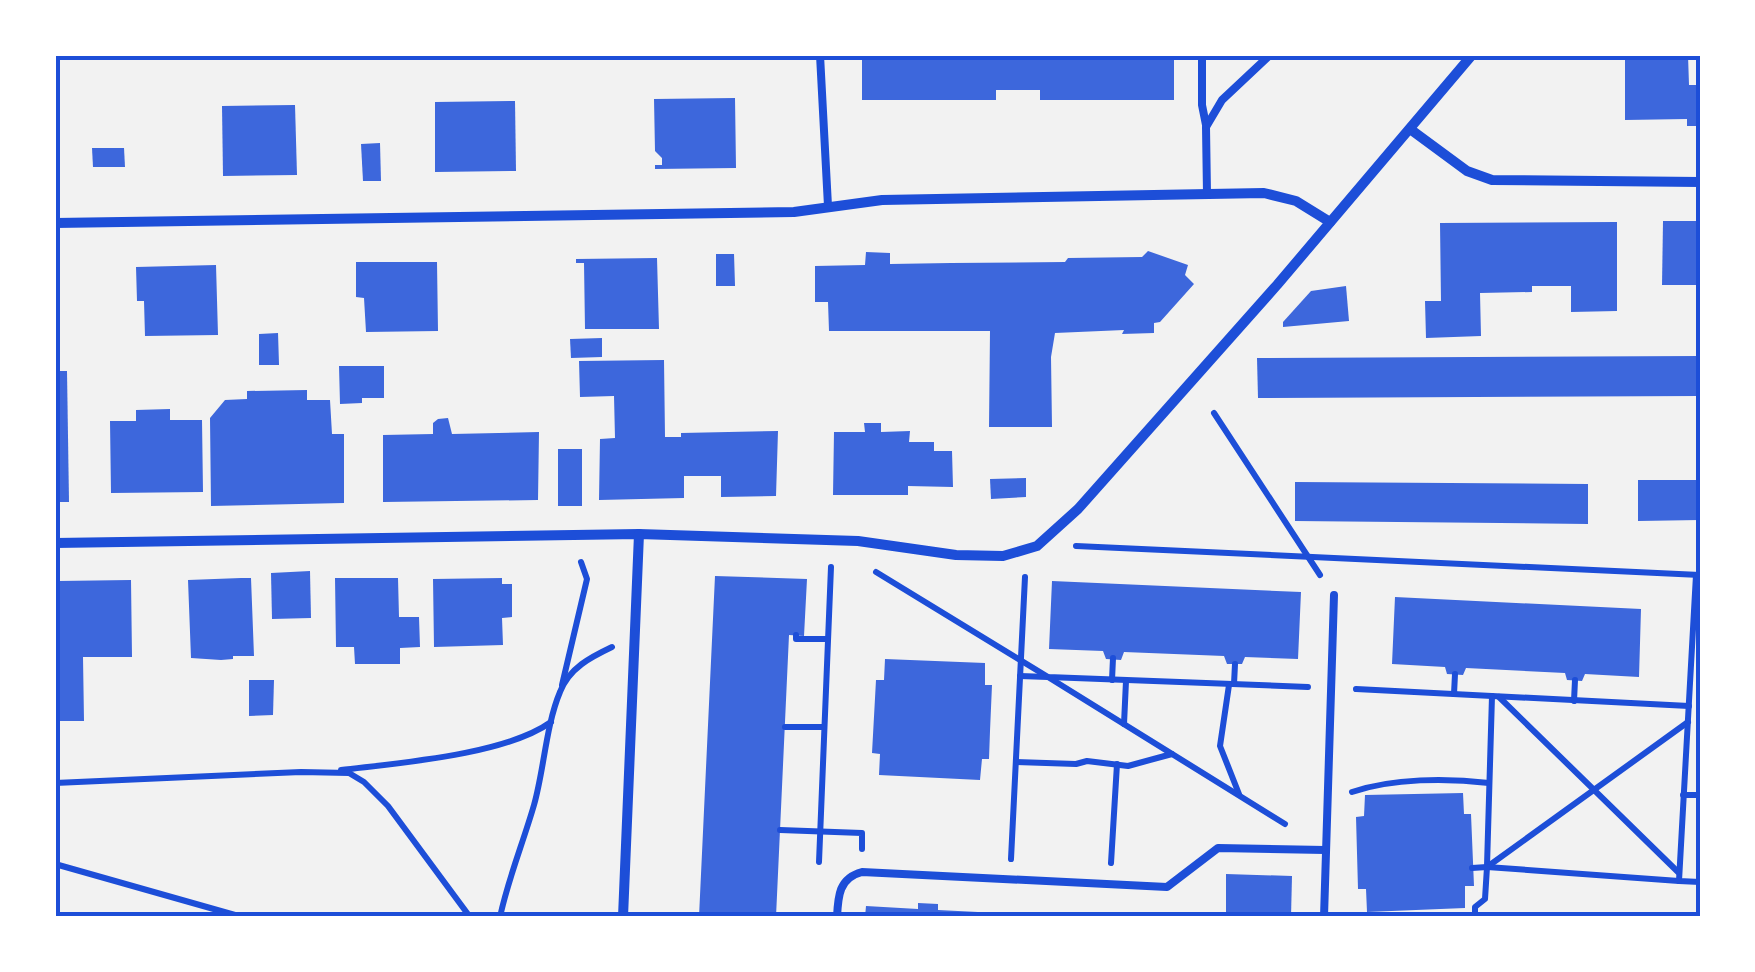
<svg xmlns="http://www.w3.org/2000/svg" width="1755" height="972" font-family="'PT Sans Narrow',sans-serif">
<rect width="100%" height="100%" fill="#f2f2f2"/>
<g fill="#3d67dc">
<polygon points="862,55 1174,55 1174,100 1040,100 1040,90 996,90 996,100 862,100"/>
<polygon points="1625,55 1688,55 1689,85 1700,85 1700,126 1687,126 1687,119 1625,120"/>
<polygon points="735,98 736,168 655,169 655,165 662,165 662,158 655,151 654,99"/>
<polygon points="515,101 516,171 435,172 435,102"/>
<polygon points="295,105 297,175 223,176 222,106"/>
<polygon points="380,143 381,181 363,181 361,144"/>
<polygon points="92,148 124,148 125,167 93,167"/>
<polygon points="1663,221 1700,221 1700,285 1662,285"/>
<polygon points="1617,222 1617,311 1571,312 1571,286 1532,286 1532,292 1480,293 1481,336 1426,338 1425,301 1441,301 1440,223"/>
<polygon points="1148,251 1188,265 1185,275 1194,284 1160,322 1154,323 1154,333 1122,334 1124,330 1055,333 1051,357 1052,427 989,427 990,331 829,331 828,302 815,302 815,266 865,265 866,252 890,253 890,264 951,263 1065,262 1068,258 1142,257"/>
<polygon points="716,254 734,254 735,286 716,286"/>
<polygon points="657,258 659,329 585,329 584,263 576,263 576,259"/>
<polygon points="356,262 437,262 438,331 366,332 364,298 356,297"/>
<polygon points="216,265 218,335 145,336 144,301 137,301 136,267"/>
<polygon points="1346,286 1349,321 1283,327 1283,322 1311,291"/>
<polygon points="278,333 279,365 259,365 259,334"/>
<polygon points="602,338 602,357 571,358 570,339"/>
<polygon points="1700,356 1700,396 1258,398 1257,358"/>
<polygon points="664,360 665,437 681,437 681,433 778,431 776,496 721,497 721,476 684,476 684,498 599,500 600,439 615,438 614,396 580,397 579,361"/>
<polygon points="339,366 384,366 384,398 362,398 362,403 340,404"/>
<polygon points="55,371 67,371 69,502 55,502"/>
<polygon points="307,390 307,400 330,400 332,434 344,434 344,503 211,506 210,418 225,400 247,399 247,391"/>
<polygon points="170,409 170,420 202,420 203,492 111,493 110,421 136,421 136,410"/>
<polygon points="448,418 452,434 539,432 538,500 383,502 383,435 433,434 433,423 438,419"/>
<polygon points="864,423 881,423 881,432 910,431 909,442 934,442 934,451 952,451 953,487 908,486 908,495 833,495 834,432 865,432"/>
<rect x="558" y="449" width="24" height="57"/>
<polygon points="1026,478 1026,497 991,499 990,479"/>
<polygon points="1638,480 1700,480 1700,520 1638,521"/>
<polygon points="1295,482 1588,484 1588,524 1295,521"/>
<polygon points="310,571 311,618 272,619 271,573"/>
<polygon points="715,576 807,579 804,636 789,635 776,917 699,917"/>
<polygon points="241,578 251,578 254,656 233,656 233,659 221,660 191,658 188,580"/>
<polygon points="335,578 398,578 399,617 419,617 420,647 400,648 400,664 355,664 354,647 336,647"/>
<polygon points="502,578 502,584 512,584 512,617 502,618 503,645 434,647 433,579"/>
<polygon points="131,580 132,657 83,657 84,721 55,721 55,674 60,674 58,581"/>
<polygon points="1052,581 1301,592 1298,659 1245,657 1242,664 1227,664 1224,656 1124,652 1121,660 1106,659 1103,651 1049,649"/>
<polygon points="1395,597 1641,609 1639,677 1585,674 1582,681 1567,680 1565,673 1466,668 1463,675 1447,674 1445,667 1392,664"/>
<polygon points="885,659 985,663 985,685 992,685 990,731 989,759 982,759 980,780 879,775 880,754 872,753 876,680 884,680"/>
<polygon points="249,680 274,680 273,715 249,716"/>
<polygon points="1463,793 1464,814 1471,814 1474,886 1465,886 1465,908 1367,912 1366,889 1358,889 1356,817 1364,816 1365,795"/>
<polygon points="1226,874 1292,876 1291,917 1226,917"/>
<polygon points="918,903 938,904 938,910 1018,914 1018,917 865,917 866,906 918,909"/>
</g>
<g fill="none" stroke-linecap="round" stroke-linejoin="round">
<g stroke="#1d4ed8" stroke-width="6">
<polyline points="1214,413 1320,575"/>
<polyline points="1076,546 1700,575"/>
<polyline points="876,572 1048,677 1308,687"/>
<polyline points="1696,575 1679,881 1700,882"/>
<polyline points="796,635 796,639 827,639"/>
<polyline points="1020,676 1048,677 1285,824"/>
<polyline points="1112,680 1113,658"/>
<polyline points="1234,684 1235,664"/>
<polyline points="562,685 587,579 581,562"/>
<polyline points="1229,685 1220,746 1239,794"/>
<polyline points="1356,689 1689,706"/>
<polyline points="1454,694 1455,674"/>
<polyline points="1499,697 1678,872"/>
<polyline points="1574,701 1575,680"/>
<polyline points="1124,724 1126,681"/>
<polyline points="785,727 824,727"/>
<polyline points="1016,762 1076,764 1087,761 1128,766 1172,754"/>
<path d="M 341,770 C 398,763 505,755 551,722"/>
<polyline points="55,783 301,772 349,773 364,782 388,806 470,917"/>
<path d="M 1352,792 C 1393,778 1447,778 1489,783"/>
<polyline points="1683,795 1700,795"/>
<polyline points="780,830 862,833 862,849"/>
<polyline points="1011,859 1025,577"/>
<polyline points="819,862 831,567"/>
<polyline points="1111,863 1117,764"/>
<polyline points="55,864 242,917"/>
<polyline points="1487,866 1492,696"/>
<polyline points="1487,867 1688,722"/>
<polyline points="1487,867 1679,881"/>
<polyline points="1472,868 1487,867 1485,899 1475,907 1475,917"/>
<path d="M 500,917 C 508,879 523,843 534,805 C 544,770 546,725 560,692 C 569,668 591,657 612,647"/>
</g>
<g stroke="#1d4ed8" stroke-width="8">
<polyline points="820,55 828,206"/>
<polyline points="1202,55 1202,105 1206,125"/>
<polyline points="1207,194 1206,127 1222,100 1270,55"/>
<path d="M 837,917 C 838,896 839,878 862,872 L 1167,887 L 1218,848 L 1325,850"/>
<polyline points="1324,917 1334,595"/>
</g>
<g stroke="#1d4ed8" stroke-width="10">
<polyline points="1410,129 1467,171 1492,180 1700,182"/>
<polyline points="55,223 794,212 882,200 1264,193 1296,201 1330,222"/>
<polyline points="55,543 639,534 858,541 956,555 1003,556 1037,546 1078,509 1277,285 1472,55"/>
<polyline points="623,917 639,534"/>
</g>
</g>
<rect width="1755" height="972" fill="none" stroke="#ffffff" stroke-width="115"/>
<rect x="58" y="58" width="1640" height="856" fill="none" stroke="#1d4ed8" stroke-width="4"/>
</svg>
